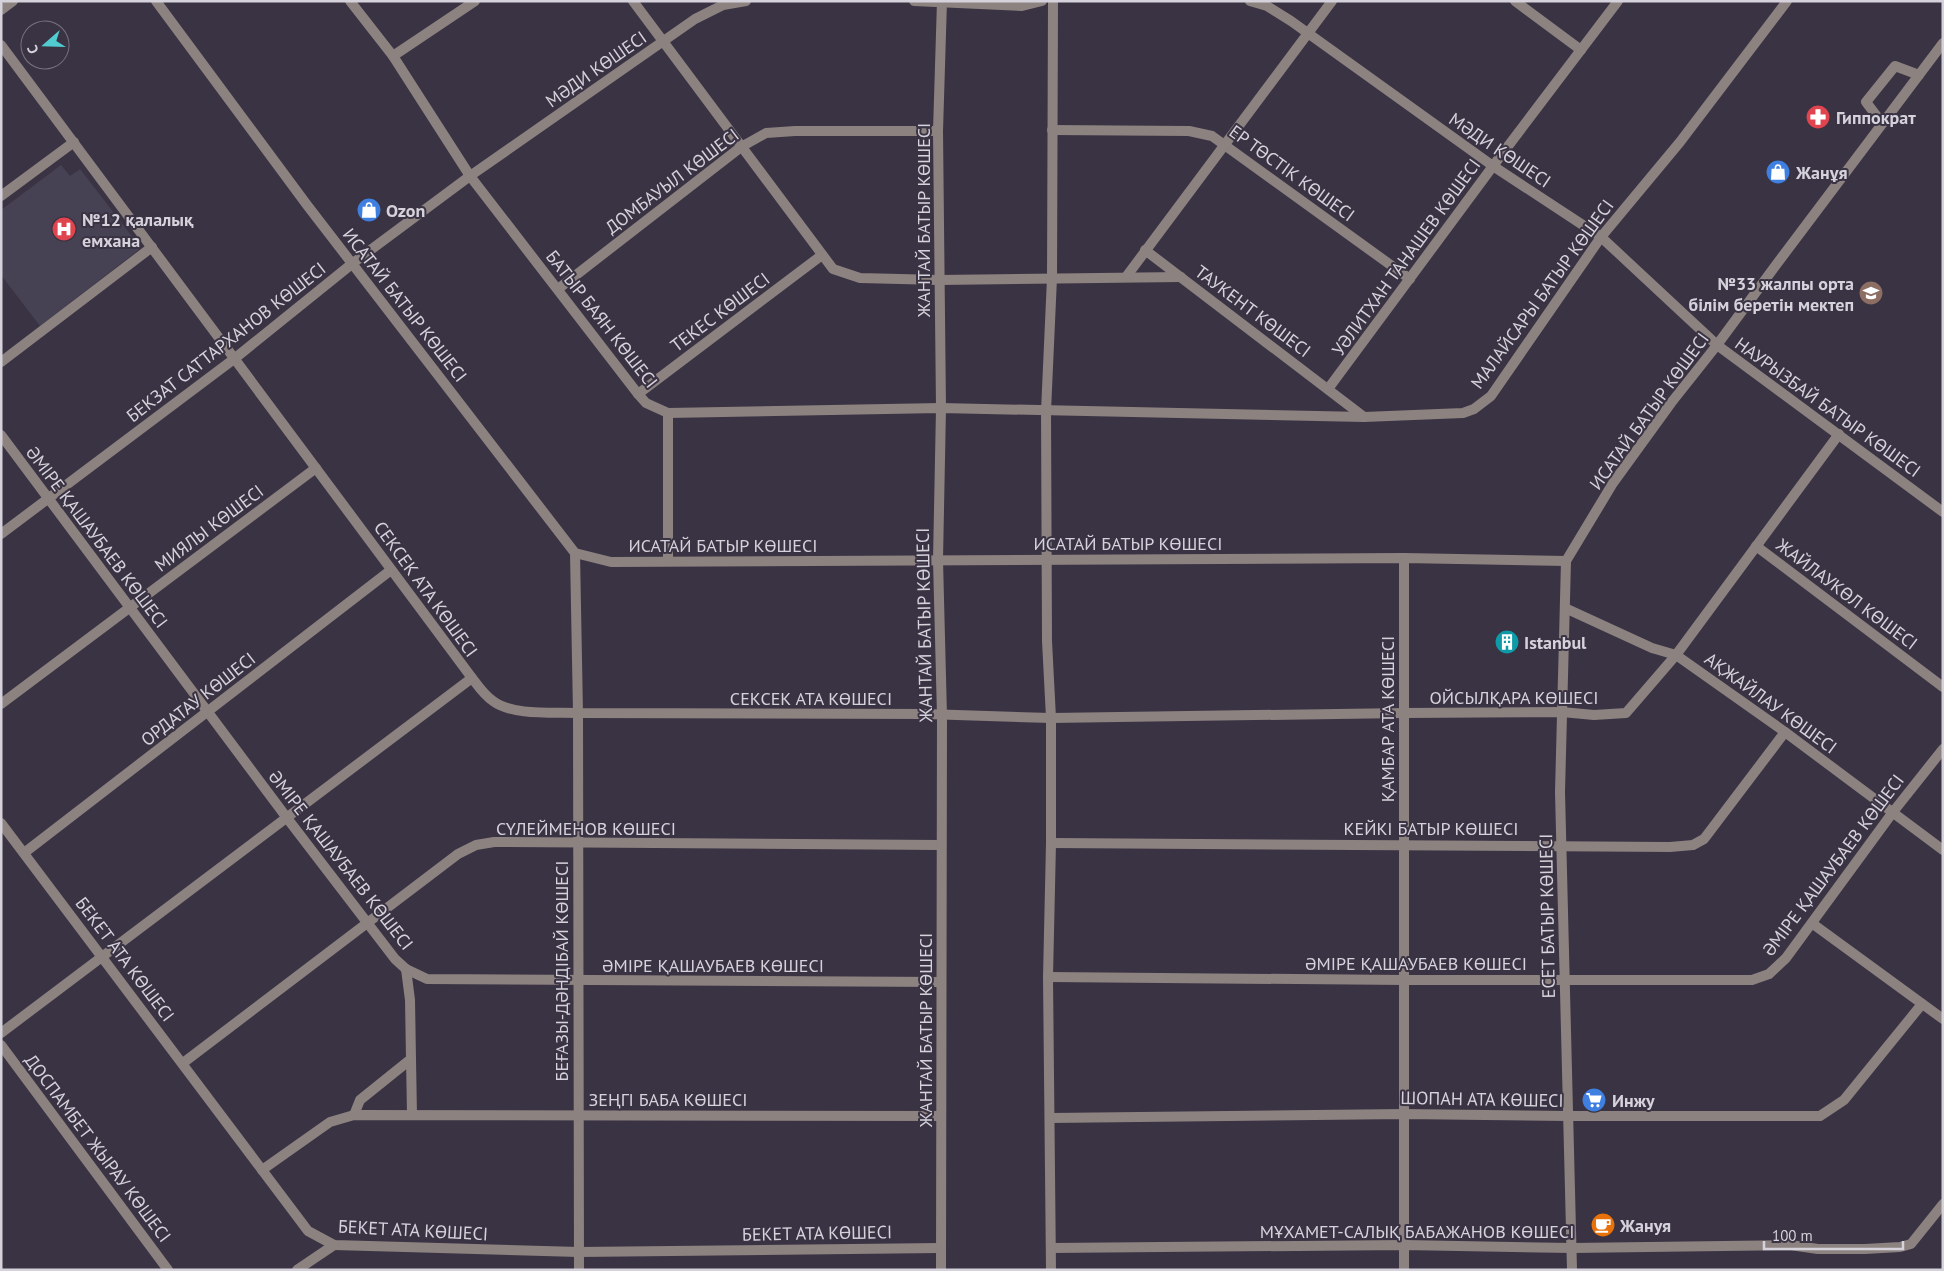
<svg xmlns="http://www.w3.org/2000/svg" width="1944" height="1271" font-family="'PT Sans',sans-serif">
<rect width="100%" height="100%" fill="#3a3343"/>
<polygon fill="#464153" points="61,165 70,176 80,169 141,248 40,326 1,275 1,210"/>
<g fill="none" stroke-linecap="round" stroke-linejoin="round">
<g stroke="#8c8280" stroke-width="10">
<polyline points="350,1 393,56 470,176 638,394 646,403 668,413 941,408 1364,417 1463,413 1474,409 1491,396 1601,237 1680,142 1787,1"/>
<polyline points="633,1 833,269 860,278 939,280 1181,277"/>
<polyline points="914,1 1022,6 1042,1"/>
<polyline points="1250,1 1267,6 1291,21 1493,166 1601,237 1717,345 1943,512"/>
<polyline points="1515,1 1581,50"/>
<polyline points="1,10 13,1"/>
<path d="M 1,45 L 472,678 C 478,686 485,696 493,701 C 513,716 553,712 578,713 L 926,714 L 1051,718 L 1404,713 L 1562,712 L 1594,715 L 1626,713 L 1676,655 L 1839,434"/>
<polyline points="393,56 475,1"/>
<polyline points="1882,123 1866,102 1895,66 1919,75"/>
<polyline points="1052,130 1189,131 1212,136 1410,279"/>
<polyline points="1,196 74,142"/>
<polyline points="1145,250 1364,417"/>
<polyline points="1126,277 1332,1"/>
<polyline points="558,289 741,147 766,133 795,131 938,131"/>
<polyline points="1,362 152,247"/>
<polyline points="1328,389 1493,166 1618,1"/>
<polyline points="638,394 822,255"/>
<polyline points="668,413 668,561"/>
<polyline points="1,435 287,818 395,959 406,969 427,979 941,982"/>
<polyline points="1,534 234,359 353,263 470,176 695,19 723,5 746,1"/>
<polyline points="1756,546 1943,687"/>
<polyline points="575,553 578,713 579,1270"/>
<polyline points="1404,558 1404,1270"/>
<polyline points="1565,608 1652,648 1676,655 1785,732 1943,850"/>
<polyline points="1,704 316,468"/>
<polyline points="1,823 308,1231 334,1245 579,1252 940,1248"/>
<polyline points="1051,843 1670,847 1693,845 1704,839 1785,732"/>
<polyline points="24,853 391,570"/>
<polyline points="1813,924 1943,1019"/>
<polyline points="1048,977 1404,980 1752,980 1769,974 1786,958 1893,812 1943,749"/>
<polyline points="1,1033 472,678"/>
<polyline points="1,1045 168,1270"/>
<polyline points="411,1059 412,1115"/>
<polyline points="183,1063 458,854 476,845 494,842 941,845"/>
<polyline points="354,1115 360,1100 411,1059 410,1000 406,969"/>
<polyline points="1050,1118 1404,1114 1568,1116 1820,1116 1844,1100 1922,1004"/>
<polyline points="262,1170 330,1122 354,1115 941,1116"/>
<polyline points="1051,1248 1404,1245 1572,1248 1790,1245 1818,1249 1865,1249 1900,1247 1911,1244 1943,1204"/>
<polyline points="297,1270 334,1245"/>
<polyline points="941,1270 942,716 938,560 941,408 938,131 942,1"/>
<polyline points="1051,1270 1048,977 1051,843 1051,718 1047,641 1046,411 1052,278 1053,1"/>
</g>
<g stroke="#8c8280" stroke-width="10">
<polyline points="156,1 307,205 575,553 611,562 1404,558 1566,561"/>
<polyline points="1572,1270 1560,792 1566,561 1613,483 1671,403 1717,345 1776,265 1943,43"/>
</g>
</g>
<defs>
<symbol id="pharmacy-disc" viewBox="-11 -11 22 22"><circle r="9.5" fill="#e0444e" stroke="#3a3343"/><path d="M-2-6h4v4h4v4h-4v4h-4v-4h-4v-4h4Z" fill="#fff"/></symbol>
<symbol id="shop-disc" viewBox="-11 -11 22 22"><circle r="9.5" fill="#3f7fe0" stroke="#3a3343"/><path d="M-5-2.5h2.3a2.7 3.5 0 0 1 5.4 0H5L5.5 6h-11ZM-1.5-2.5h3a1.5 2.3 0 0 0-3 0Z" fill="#fff"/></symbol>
<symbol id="hospital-disc" viewBox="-11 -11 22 22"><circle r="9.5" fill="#e0444e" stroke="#3a3343"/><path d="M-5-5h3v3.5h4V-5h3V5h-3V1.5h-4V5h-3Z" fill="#fff"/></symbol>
<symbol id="school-disc" viewBox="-11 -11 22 22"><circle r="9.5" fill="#8d6e63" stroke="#3a3343"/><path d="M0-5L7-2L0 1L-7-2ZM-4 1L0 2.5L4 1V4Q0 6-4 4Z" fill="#fff"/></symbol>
<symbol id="building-disc" viewBox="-11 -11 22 22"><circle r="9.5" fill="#0f9aa8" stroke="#3a3343"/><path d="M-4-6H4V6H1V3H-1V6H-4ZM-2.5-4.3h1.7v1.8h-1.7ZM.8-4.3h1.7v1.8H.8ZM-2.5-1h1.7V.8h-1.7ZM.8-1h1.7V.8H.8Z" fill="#fff"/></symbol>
<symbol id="supermarket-disc" viewBox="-11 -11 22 22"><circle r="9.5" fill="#3f7fe0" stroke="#3a3343"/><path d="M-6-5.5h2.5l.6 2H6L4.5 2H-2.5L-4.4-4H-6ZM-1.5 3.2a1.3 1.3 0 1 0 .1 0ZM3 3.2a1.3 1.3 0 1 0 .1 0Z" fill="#fff"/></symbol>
<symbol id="cafe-disc" viewBox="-11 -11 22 22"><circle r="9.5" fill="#e8710a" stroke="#3a3343"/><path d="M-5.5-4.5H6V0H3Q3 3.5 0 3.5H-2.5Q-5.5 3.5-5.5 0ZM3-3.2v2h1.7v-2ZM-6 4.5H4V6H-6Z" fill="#fff"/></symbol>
</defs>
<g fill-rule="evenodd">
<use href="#pharmacy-disc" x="1804" y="103" width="28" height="28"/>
<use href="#shop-disc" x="1764" y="158" width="28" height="28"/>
<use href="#shop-disc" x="355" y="196" width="28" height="28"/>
<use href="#hospital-disc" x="50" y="215" width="28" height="28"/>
<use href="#school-disc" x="1857" y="279" width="28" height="28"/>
<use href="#building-disc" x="1493" y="628" width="28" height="28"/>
<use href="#supermarket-disc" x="1580" y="1086" width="28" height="28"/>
<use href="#cafe-disc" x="1589" y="1211" width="28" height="28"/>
</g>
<g text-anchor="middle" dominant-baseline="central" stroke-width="4" stroke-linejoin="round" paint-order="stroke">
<g font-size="18" fill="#d6d2dc" stroke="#3a3343">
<text transform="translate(596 69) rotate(-35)">МӘДИ КӨШЕСІ</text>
<text transform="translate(1500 150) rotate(34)">МӘДИ КӨШЕСІ</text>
<text transform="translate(1292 173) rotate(36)">ЕР ТӨСТІК КӨШЕСІ</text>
<text transform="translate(672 181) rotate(-37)">ДОМБАУЫЛ КӨШЕСІ</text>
<text transform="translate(923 220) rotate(-90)">ЖАНТАЙ БАТЫР КӨШЕСІ</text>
<text transform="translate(1406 257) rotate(-54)">УӘЛИТХАН ТАНАШЕВ КӨШЕСІ</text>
<text transform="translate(1542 294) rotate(-54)">МАЛАЙСАРЫ БАТЫР КӨШЕСІ</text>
<text transform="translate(405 305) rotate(52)">ИСАТАЙ БАТЫР КӨШЕСІ</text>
<text transform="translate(1253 311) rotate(37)">ТАУКЕНТ КӨШЕСІ</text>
<text transform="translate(720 312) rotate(-37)">ТЕКЕС КӨШЕСІ</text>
<text transform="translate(602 319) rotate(52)">БАТЫР БАЯН КӨШЕСІ</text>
<text transform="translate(226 342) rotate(-38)">БЕКЗАТ САТТАРХАНОВ КӨШЕСІ</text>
<text transform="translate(1828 407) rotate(36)">НАУРЫЗБАЙ БАТЫР КӨШЕСІ</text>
<text transform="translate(1649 411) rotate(-54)">ИСАТАЙ БАТЫР КӨШЕСІ</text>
<text transform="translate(209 528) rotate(-37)">МИЯЛЫ КӨШЕСІ</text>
<text transform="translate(97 537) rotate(53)">ӘМІРЕ ҚАШАУБАЕВ КӨШЕСІ</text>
<text x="1128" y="543">ИСАТАЙ БАТЫР КӨШЕСІ</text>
<text x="723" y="545">ИСАТАЙ БАТЫР КӨШЕСІ</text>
<text transform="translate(426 589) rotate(54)">СЕКСЕК АТА КӨШЕСІ</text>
<text transform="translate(1847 594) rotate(37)">ЖАЙЛАУКӨЛ КӨШЕСІ</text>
<text transform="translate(924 625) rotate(-91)">ЖАНТАЙ БАТЫР КӨШЕСІ</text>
<text x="1514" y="697">ОЙСЫЛҚАРА КӨШЕСІ</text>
<text x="811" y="698">СЕКСЕК АТА КӨШЕСІ</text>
<text transform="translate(198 699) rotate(-38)">ОРДАТАУ КӨШЕСІ</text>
<text transform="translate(1771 703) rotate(36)">АҚЖАЙЛАУ КӨШЕСІ</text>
<text transform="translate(1387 719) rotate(-90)">ҚАМБАР АТА КӨШЕСІ</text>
<text x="586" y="828">СҮЛЕЙМЕНОВ КӨШЕСІ</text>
<text x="1431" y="828">КЕЙКІ БАТЫР КӨШЕСІ</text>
<text transform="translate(341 860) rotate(52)">ӘМІРЕ ҚАШАУБАЕВ КӨШЕСІ</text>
<text transform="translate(1833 865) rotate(-53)">ӘМІРЕ ҚАШАУБАЕВ КӨШЕСІ</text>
<text transform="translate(1547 916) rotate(-91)">ЕСЕТ БАТЫР КӨШЕСІ</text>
<text transform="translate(125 959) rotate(53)">БЕКЕТ АТА КӨШЕСІ</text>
<text x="1416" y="963">ӘМІРЕ ҚАШАУБАЕВ КӨШЕСІ</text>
<text x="713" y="965">ӘМІРЕ ҚАШАУБАЕВ КӨШЕСІ</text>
<text transform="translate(561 971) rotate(-90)">БЕҒАЗЫ-ДӘНДІБАЙ КӨШЕСІ</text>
<text transform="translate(925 1030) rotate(-90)">ЖАНТАЙ БАТЫР КӨШЕСІ</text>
<text x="668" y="1099">ЗЕҢГІ БАБА КӨШЕСІ</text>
<text transform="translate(1482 1099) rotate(1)">ШОПАН АТА КӨШЕСІ</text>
<text transform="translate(98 1148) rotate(53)">ДОСПАМБЕТ ЖЫРАУ КӨШЕСІ</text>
<text transform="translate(413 1230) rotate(3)">БЕКЕТ АТА КӨШЕСІ</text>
<text x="1417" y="1231">МҰХАМЕТ-САЛЫҚ БАБАЖАНОВ КӨШЕСІ</text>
<text transform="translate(817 1233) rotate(-1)">БЕКЕТ АТА КӨШЕСІ</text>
</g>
<g font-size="18" font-weight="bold" fill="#d6d2dc" stroke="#3a3343" text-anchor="start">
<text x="1836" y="117">Гиппократ</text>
<text x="1796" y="172">Жанұя</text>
<text x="386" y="210">Ozon</text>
<text x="82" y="219">№12 қалалық<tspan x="82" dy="21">емхана</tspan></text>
<text x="1854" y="283" text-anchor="end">№33 жалпы орта<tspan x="1854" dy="21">білім беретін мектеп</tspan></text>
<text x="1524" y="642">Istanbul</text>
<text x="1612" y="1100">Инжу</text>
<text x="1620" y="1225">Жануя</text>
</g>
</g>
<rect width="1944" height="1271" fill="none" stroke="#d6d2dc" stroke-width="5"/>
<g transform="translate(45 45) rotate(250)"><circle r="24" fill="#3a3343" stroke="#787380"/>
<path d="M0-4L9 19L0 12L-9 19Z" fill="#51ccd1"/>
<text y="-8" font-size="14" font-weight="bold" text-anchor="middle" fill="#d6d2dc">С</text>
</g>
<path d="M1764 1241v8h139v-8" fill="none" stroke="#d6d2dc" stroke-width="2.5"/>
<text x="1772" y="1241" font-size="15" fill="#d6d2dc" stroke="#3a3343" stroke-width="4" paint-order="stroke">100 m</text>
</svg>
